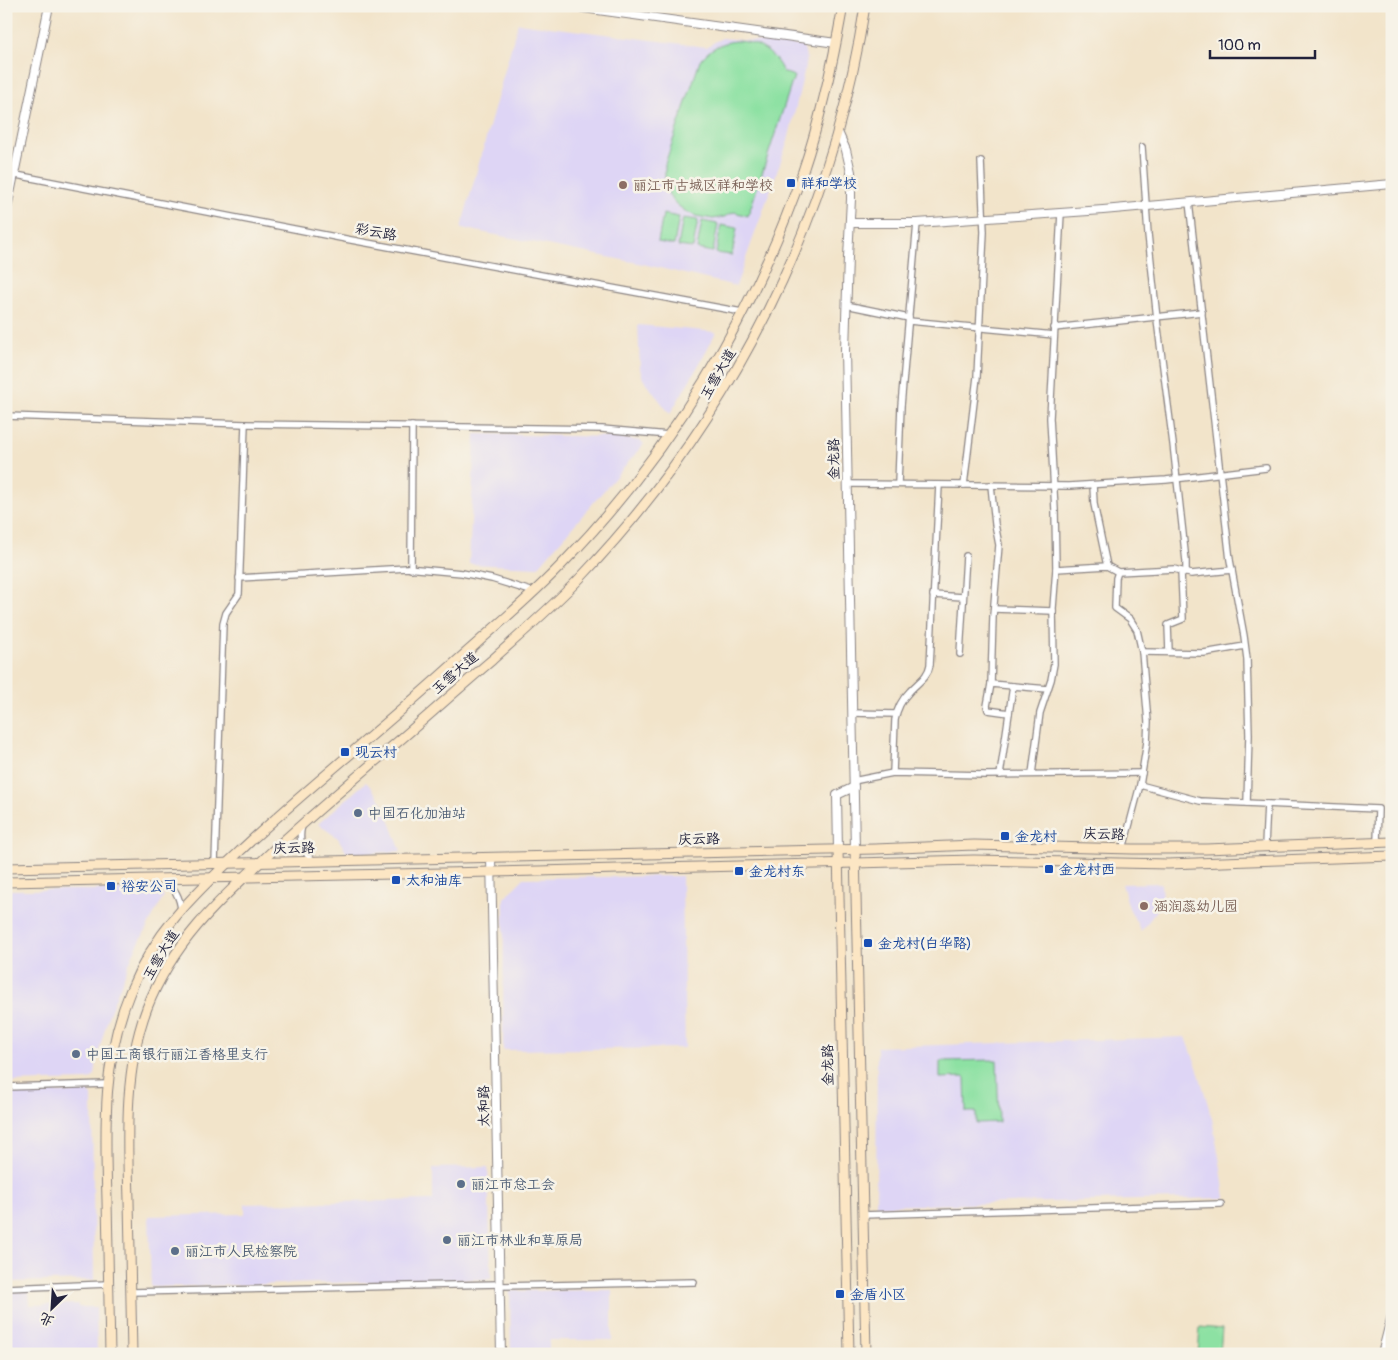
<svg xmlns="http://www.w3.org/2000/svg" width="1398" height="1360" font-family="Pangolin,'LXGW WenKai TC',sans-serif">
<rect width="100%" height="100%" fill="#f7f3e8"/>
<filter id="ink" filterUnits="userSpaceOnUse"><feTurbulence type="fractalNoise" baseFrequency=".02" numOctaves="2"/><feDisplacementMap in="SourceGraphic" scale="10" xChannelSelector="R" yChannelSelector="G"/><feConvolveMatrix kernelMatrix="1 2 1 2 8 2 1 2 1" color-interpolation-filters="sRGB"/></filter>
<filter id="wash" filterUnits="userSpaceOnUse"><feTurbulence type="fractalNoise" baseFrequency=".0096" numOctaves="4" result="noise"/><feDisplacementMap in="SourceGraphic" scale="20" xChannelSelector="R" yChannelSelector="G"/><feGaussianBlur stdDeviation="1.12" result="paint"/><feColorMatrix in="noise" values="0 0 0 0 0 0 0 0 0 0 0 0 0 0 0 0 0 1.4 0 .05"/><feComposite in="paint" operator="in"/></filter>
<g filter="url(#wash)">
<rect width="100%" height="100%" fill="#f2e4ca"/>
<g fill="#ded5f5">
<polygon points="518,23 706,47 722,38 803,46 807,59 788,141 736,286 643,264 461,228"/>
<polygon points="638,325 716,332 701,361 670,414 643,379 640,369"/>
<polygon points="475,434 613,437 641,441 644,444 538,567 469,564"/>
<polygon points="366,782 373,790 383,803 401,851 348,855 338,838 318,824"/>
<polygon points="682,876 685,1048 503,1050 504,898 524,878"/>
<polygon points="1161,883 1162,904 1141,931 1129,908 1122,884"/>
<polygon points="157,890 164,896 133,954 109,1014 97,1058 95,1075 91,1079 87,1080 6,1082 6,890"/>
<polygon points="1186,1037 1198,1070 1212,1119 1221,1168 1225,1198 876,1206 877,1047"/>
<polygon points="89,1092 92,1096 94,1280 6,1282 6,1093"/>
<polygon points="488,1167 491,1279 151,1287 149,1216 245,1214 245,1204 433,1200 433,1168"/>
<polygon points="612,1290 612,1340 549,1340 549,1354 511,1354 510,1291"/>
<polygon points="29,1291 30,1305 78,1304 78,1307 96,1307 97,1354 6,1354 6,1292"/>
</g>
<g fill="#8de1a3" stroke="#58826f">
<path d="M 735,41 C 757,41 774,52 783,72 L 794,76 L 748,216 L 734,212 L 724,217 L 713,219 L 696,216 L 685,211 L 676,204 L 669,195 L 665,183 L 665,164 L 700,61 C 709,49 720,43 735,41 Z"/>
<polygon points="663,214 679,217 674,245 658,242"/>
<polygon points="683,218 698,220 693,248 678,246"/>
<polygon points="702,221 718,224 713,252 697,249"/>
<polygon points="721,225 737,228 732,255 716,253"/>
<polygon points="997,1060 999,1122 976,1123 976,1112 966,1112 965,1077 940,1078 940,1061"/>
<polygon points="1200,1327 1222,1329 1220,1354 1198,1354"/>
</g>
</g>
<g filter="url(#ink)">
<g fill="none" stroke-linecap="round" stroke-linejoin="round">
<defs>
<g id="minor">
<polyline points="1142,147 1148,234 1158,328 1173,444 1186,561 1186,573"/>
<polyline points="6,173 351,240 742,312"/>
<polyline points="1189,202 1230,560 1244,636 1247,659 1249,735 1247,803"/>
<polyline points="846,305 909,318"/>
<polyline points="909,321 1054,335"/>
<polyline points="1054,328 1202,312"/>
<polyline points="6,416 245,424 602,429 669,435"/>
<polyline points="848,484 1069,486 1166,480 1266,468"/>
<polyline points="898,484 901,406 917,223"/>
<polyline points="964,485 977,377 984,232 981,161"/>
<polyline points="991,485 995,524 999,545 993,616 991,684 1048,689"/>
<polyline points="1093,485 1094,504 1107,566"/>
<polyline points="411,569 412,426"/>
<polyline points="1056,569 1107,566 1118,572 1174,569 1191,574 1232,570"/>
<polyline points="1118,572 1116,578 1115,608 1130,619 1137,630 1142,652 1148,722 1147,742 1140,785 1123,849"/>
<polyline points="239,578 407,568 462,573 492,579 534,592"/>
<polyline points="933,595 963,597"/>
<polyline points="994,609 1053,611"/>
<polyline points="1142,652 1204,653 1245,646"/>
<polyline points="1169,652 1168,625 1183,619 1181,571"/>
<polyline points="960,654 966,556"/>
<polyline points="991,684 987,706 988,710 1009,713"/>
<polyline points="852,713 896,714"/>
<path d="M 893,773 L 895,720 C 897,708 902,699 910,691 C 918,682 928,677 930,665 L 939,485"/>
<polyline points="1032,774 1040,713 1051,680 1054,664 1053,608 1056,569 1055,510 1050,418 1061,213"/>
<polyline points="1000,775 1013,686"/>
<polyline points="853,781 893,773 985,775 1142,773"/>
<polyline points="1140,785 1200,801 1378,809 1377,842"/>
<path d="M 302,826 C 298,840 302,852 314,861"/>
<polyline points="1265,846 1267,804"/>
<polyline points="215,863 223,624 226,613 239,594 245,424"/>
<path d="M 164,880 C 174,887 180,897 181,910"/>
<polyline points="6,1087 107,1084"/>
<polyline points="862,1215 1221,1204"/>
<polyline points="500,1286 694,1282"/>
<polyline points="6,1288 108,1284"/>
<polyline points="131,1292 500,1284"/>
</g>
<g id="tertiary">
<polyline points="569,6 836,43"/>
<polyline points="838,132 846,150 851,172 851,199 848,257 845,350 855,849"/>
<polyline points="6,213 49,6"/>
<polyline points="850,223 917,223 1103,210 1392,184"/>
<polyline points="838,850 837,795 854,787"/>
<polyline points="491,857 501,1354"/>
<polyline points="1382,1354 1392,1315"/>
</g>
<g id="secondary">
<polyline points="855,849 866,1354"/>
<polyline points="838,850 849,1354"/>
<polyline points="6,868 875,849 974,845 1133,849 1206,849 1392,842"/>
<polyline points="6,882 538,871 974,860 1168,864 1392,856"/>
<path d="M 110,1354 C 109,1302 108,1251 107,1200 C 105,1129 102,1060 130,992 C 154,933 192,896 238,853 C 283,810 331,771 378,730 C 411,702 443,673 475,645 C 505,618 536,592 564,562 C 671,452 753,316 803,171 C 821,118 833,62 843,6"/>
<path d="M 132,1354 C 131,1302 130,1251 129,1200 C 127,1135 124,1069 147,1008 C 172,944 217,902 266,857 C 308,818 351,782 394,745 C 427,717 459,688 492,660 C 522,633 553,606 581,577 C 730,421 832,220 865,6"/>
</g>
</defs>
<use href="#minor" stroke="#8a8382" stroke-width="8"/>
<use href="#tertiary" stroke="#8a8382" stroke-width="10"/>
<use href="#secondary" stroke="#8a8382" stroke-width="11"/>
<use href="#minor" stroke="#fff" stroke-width="5.5"/>
<use href="#tertiary" stroke="#fff" stroke-width="8"/>
<use href="#secondary" stroke="#fce6c4" stroke-width="9"/>
</g>
</g>
<g fill="#1a4fb4" stroke="#f7f3e8" stroke-width="2">
<rect x="786" y="178" width="10" height="10" rx="2.5"/>
<rect x="340" y="747" width="10" height="10" rx="2.5"/>
<rect x="1000" y="831" width="10" height="10" rx="2.5"/>
<rect x="1044" y="864" width="10" height="10" rx="2.5"/>
<rect x="734" y="866" width="10" height="10" rx="2.5"/>
<rect x="391" y="875" width="10" height="10" rx="2.5"/>
<rect x="106" y="881" width="10" height="10" rx="2.5"/>
<rect x="863" y="938" width="10" height="10" rx="2.5"/>
<rect x="835" y="1289" width="10" height="10" rx="2.5"/>
</g>
<g fill="#8d6e63" stroke="#f7f3e8" stroke-width="2">
<circle cx="623" cy="185" r="5"/>
<circle cx="1144" cy="906" r="5"/>
</g>
<g fill="#5c6f8a" stroke="#f7f3e8" stroke-width="2">
<circle cx="358" cy="813" r="5"/>
<circle cx="76" cy="1054" r="5"/>
<circle cx="461" cy="1184" r="5"/>
<circle cx="447" cy="1240" r="5"/>
<circle cx="175" cy="1251" r="5"/>
</g>
<g text-anchor="middle" dominant-baseline="central" stroke-width="5" stroke-linejoin="round" paint-order="stroke">
<g font-size="14" fill="#164399" stroke="#f7f3e8" text-anchor="start">
<text x="801" y="183">祥和学校</text>
<text x="355" y="752">现云村</text>
<text x="1015" y="836">金龙村</text>
<text x="1059" y="869">金龙村西</text>
<text x="749" y="871">金龙村东</text>
<text x="406" y="880">太和油库</text>
<text x="121" y="886">裕安公司</text>
<text x="878" y="943">金龙村(白华路)</text>
<text x="850" y="1294">金盾小区</text>
</g>
<g font-size="14" fill="#785e54" stroke="#f7f3e8" text-anchor="start">
<text x="633" y="185">丽江市古城区祥和学校</text>
<text x="1154" y="906">涵润蕊幼儿园</text>
</g>
<g font-size="14" fill="#22223b" stroke="#f7f3e8">
<text transform="translate(376 232) rotate(10)">彩云路</text>
<text transform="translate(718 374) rotate(-60)">玉雪大道</text>
<text transform="translate(834 459) rotate(-91)">金龙路</text>
<text transform="translate(455 673) rotate(-41)">玉雪大道</text>
<text transform="translate(1104 834) rotate(2)">庆云路</text>
<text transform="translate(699 839) rotate(-1)">庆云路</text>
<text transform="translate(294 848) rotate(-1)">庆云路</text>
<text transform="translate(161 955) rotate(-59)">玉雪大道</text>
<text transform="translate(828 1065) rotate(-91)">金龙路</text>
<text transform="translate(484 1106) rotate(-91)">太和路</text>
</g>
<g font-size="14" fill="#4e5e75" stroke="#f7f3e8" text-anchor="start">
<text x="368" y="813">中国石化加油站</text>
<text x="86" y="1054">中国工商银行丽江香格里支行</text>
<text x="471" y="1184">丽江市总工会</text>
<text x="457" y="1240">丽江市林业和草原局</text>
<text x="185" y="1251">丽江市人民检察院</text>
</g>
</g>
<rect width="1398" height="1360" fill="none" stroke="#f7f3e8" stroke-width="25"/>
<g transform="translate(52 1308) rotate(205)" stroke="#f7f3e8" stroke-width="4" paint-order="stroke">
<path d="M0-4L9 19L0 12L-9 19Z" fill="#22223b"/>
<text y="-8" font-size="14" font-weight="bold" text-anchor="middle" fill="#22223b">北</text>
</g>
<path d="M1210 50v8h105v-8" fill="none" stroke="#22223b" stroke-width="2.5"/>
<text x="1218" y="50" font-size="15" fill="#22223b" stroke="#f7f3e8" stroke-width="4" paint-order="stroke">100 m</text>
</svg>
